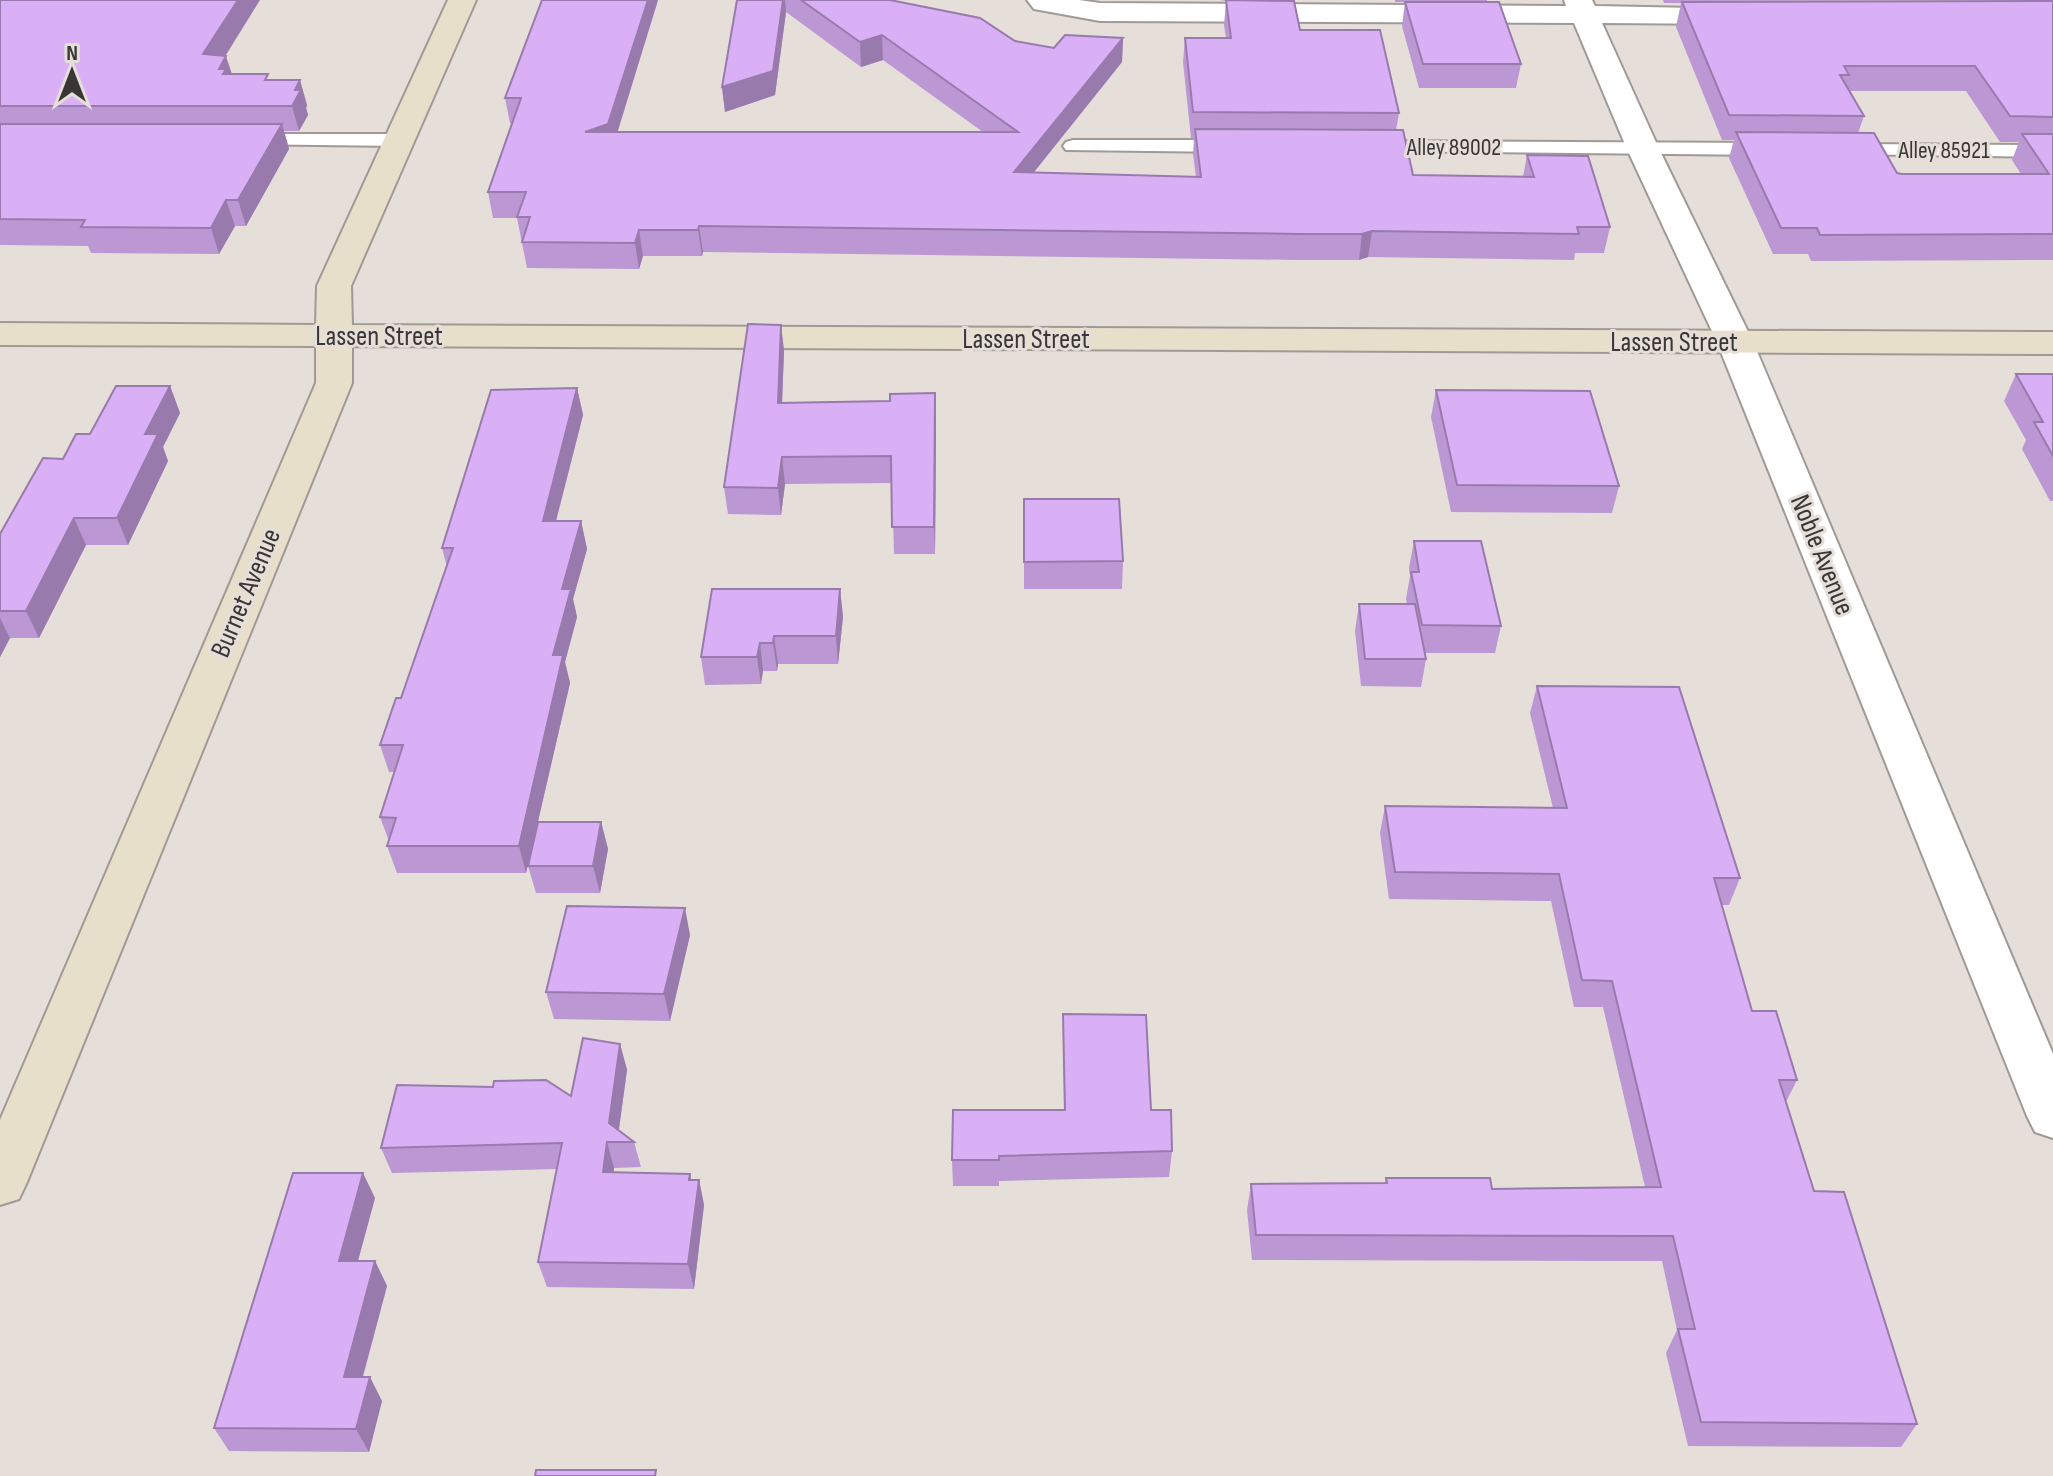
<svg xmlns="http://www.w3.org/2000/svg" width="2053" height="1476" font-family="'Sofia Sans Condensed',sans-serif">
<rect width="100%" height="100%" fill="#e5ded9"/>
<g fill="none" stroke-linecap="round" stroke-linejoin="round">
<defs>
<g id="lane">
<polygon points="249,134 400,134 410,140 400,146 242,144 239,140 242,136"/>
<polygon points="1073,140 1232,140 1242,146 1232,152 1066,150 1063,146 1066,142"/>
<polygon points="1369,141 1768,143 1778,149 1768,155 1362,151 1359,147 1362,143"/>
<polygon points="1845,144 2053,145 2053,157 1838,154 1835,150 1838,146"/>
</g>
<polygon id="street" points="1027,0 1079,0 1100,3 1566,6 1564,0 1592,0 1595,6 1746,9 1750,15 1746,21 1736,24 1602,23 1659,149 1753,342 2053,1054 2053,1138 2035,1132 2027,1116 1717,342 1627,149 1574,23 1100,21 1034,9"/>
<polygon id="secondary" points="448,0 476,0 351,286 352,325 2053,332 2053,354 352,346 352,383 27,1182 19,1199 0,1205 0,1120 316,383 316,346 0,345 0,323 316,325 317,286"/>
</defs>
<use href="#lane" stroke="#a09a96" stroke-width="4"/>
<use href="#street" stroke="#a09a96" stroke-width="4"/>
<use href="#secondary" stroke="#a09a96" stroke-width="4"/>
<use href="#lane" fill="#fff" fill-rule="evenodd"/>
<use href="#street" fill="#fff" fill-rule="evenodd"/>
<use href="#secondary" fill="#e8dfca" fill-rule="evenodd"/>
</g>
<g fill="#bb97d3" fill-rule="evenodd">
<polygon points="0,0 225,56 232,74 270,80 307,105 306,108 308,115 299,131 284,131 289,149 246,226 235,226 219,254 91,253 88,246 0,245"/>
<polygon points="658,0 617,132 983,132 883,60 861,67 786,12 775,95 725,112 722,87 737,0 890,0 1015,41 1054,48 1123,38 1122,62 1034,172 1196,177 1193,154 1194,138 1191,138 1183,62 1185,38 1226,38 1224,25 1226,1 1220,0 1287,0 1300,30 1399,113 1396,130 1413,175 1523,177 1527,155 1610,227 1604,253 1575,253 1574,260 1368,257 1359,260 1299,260 703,252 702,256 643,256 639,269 527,268 517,218 493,218 488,192 512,123 510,123 505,98"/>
<polygon points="1395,0 1487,0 1487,2 1521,64 1516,88 1419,88 1402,26 1405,2 1395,2"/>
<path d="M 1663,0 L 2053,1 L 2053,260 L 1811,261 L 1808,254 L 1773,254 L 1729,158 L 1734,140 L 1722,140 L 1676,27 L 1681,3 L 1664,3 ZM 1849,91 L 1966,91 L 2000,142 L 2019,142 L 2012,160 L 2021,174 L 1897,173 L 1858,133 L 1864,116 Z"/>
<polygon points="781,325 784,351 782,403 890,401 935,393 936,420 935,554 894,554 892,483 785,484 781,515 728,514 724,487"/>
<polygon points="2016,374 2053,374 2053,501 2050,501 2022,449 2026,440 2004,401"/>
<polygon points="170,386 180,413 163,447 168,461 128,545 86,545 39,638 10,638 0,657 0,534 63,459 90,434"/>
<polygon points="577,388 583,415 556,521 581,521 587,549 573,599 577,617 565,662 570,683 526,873 397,873 387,846 389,841 380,817 394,772 389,772 380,745 401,698 447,567 442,548"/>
<polygon points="1436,390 1619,486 1612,513 1451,512 1431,417"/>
<polygon points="1024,499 1123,561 1122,589 1024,589"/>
<polygon points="1414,541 1501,626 1495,653 1425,653 1426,659 1421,687 1361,686 1355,631 1359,604 1407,604 1406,599 1410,576 1409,568"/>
<polygon points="840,589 843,617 838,664 778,664 777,671 763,671 761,684 705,685 701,657"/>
<polygon points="1537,686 1740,878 1729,905 1721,905 1752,1011 1797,1080 1786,1102 1814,1191 1917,1424 1901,1447 1688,1446 1666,1353 1677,1330 1662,1261 1252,1260 1247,1210 1251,1184 1385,1183 1386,1178 1492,1189 1645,1187 1603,1007 1574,1007 1551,901 1389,899 1380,833 1385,806 1553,808 1530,713"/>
<polygon points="601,822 608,849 600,893 536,893 528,866"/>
<polygon points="690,935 670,1021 554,1019 546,992"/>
<polygon points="1063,1014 1151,1110 1172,1151 1169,1177 999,1181 999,1186 953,1186 952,1160 1064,1110"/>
<polygon points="620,1044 627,1070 619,1130 634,1142 641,1167 614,1168 613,1172 699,1180 704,1205 694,1289 547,1287 538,1262 557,1169 392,1173 381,1148 571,1096"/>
<polygon points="375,1198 358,1261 375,1261 387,1286 363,1377 382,1401 369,1452 229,1451 214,1428"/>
</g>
<g fill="#987bac">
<polygon points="238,0 260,0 211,79 203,54"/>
<polygon points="648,0 658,0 612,150 585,132"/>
<polygon points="783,0 785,0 786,12 775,95 725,112 722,87"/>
<polygon points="882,35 883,60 861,67 860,42"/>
<polygon points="1123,38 1122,62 1014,197 1014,172"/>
<polygon points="226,56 234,81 231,85 219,69"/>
<polygon points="300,80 307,105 306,108 308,115 299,131 292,106 295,90"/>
<polygon points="282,124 289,149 246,226 238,200"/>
<polygon points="226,200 235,226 219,254 211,228"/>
<polygon points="699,226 703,252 702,256 698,230"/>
<polygon points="639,230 643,256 639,269 635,243"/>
<polygon points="1372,231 1368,257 1359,260 1362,234"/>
<polygon points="781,325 784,351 781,430 778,403"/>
<polygon points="170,386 180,413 163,447 168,461 128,545 117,518 145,434"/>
<polygon points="577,388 583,415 549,548 543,521"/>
<polygon points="935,393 936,420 935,554 934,527"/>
<polygon points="782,457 785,484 781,515 778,488"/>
<polygon points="74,518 86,545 39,638 26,611"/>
<polygon points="581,521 587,549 573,599 577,617 565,662 570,683 526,873 519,846 553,655 562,589"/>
<polygon points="840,589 843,617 838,664 836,636"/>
<polygon points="0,618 10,638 0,657"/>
<polygon points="774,636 778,664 777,671 773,643"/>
<polygon points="760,643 763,671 761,684 757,657"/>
<polygon points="601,822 608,849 600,893 593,866"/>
<polygon points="685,908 690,935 670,1021 664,994"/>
<polygon points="620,1044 627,1070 617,1142 609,1123"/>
<polygon points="607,1142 614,1168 610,1198 603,1172"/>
<polygon points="363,1173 375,1198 351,1286 339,1261"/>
<polygon points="690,1174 696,1199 699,1180 704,1205 694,1289 688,1264"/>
<polygon points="375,1261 387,1286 356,1401 344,1377"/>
<polygon points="370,1377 382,1401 369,1452 356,1429"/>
</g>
<g fill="#d9b0f5" stroke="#987bac" stroke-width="2">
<polygon points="0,0 238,0 203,54 226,56 219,69 226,69 223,74 268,74 265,80 300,80 295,90 301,90 292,106 0,106"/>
<polygon points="542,0 648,0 608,124 585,132 1018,132 882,35 860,42 801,0 890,0 980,18 1015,41 1054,48 1065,35 1123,38 1014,172 1201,177 1195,129 1403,130 1413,175 1534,177 1527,155 1588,156 1610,227 1577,227 1579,234 1372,231 1362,234 1302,234 699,226 698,230 639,230 635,243 522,242 530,217 517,217 526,192 488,192 521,98 505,98"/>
<polygon points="737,0 783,0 773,71 722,87"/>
<polygon points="1226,0 1294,1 1300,30 1380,30 1399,113 1193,112 1185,38 1231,38"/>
<polygon points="2053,1 2053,117 2010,116 1975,66 1844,66 1849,75 1840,75 1864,116 1729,115 1682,2"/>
<polygon points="1405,2 1499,2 1521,64 1423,64"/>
<polygon points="0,124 282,124 238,200 226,200 211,228 81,227 85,220 0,219"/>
<polygon points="1736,132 1874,133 1897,173 1902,174 2049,174 2022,134 2053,134 2053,234 1820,235 1817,228 1781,228"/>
<polygon points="748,324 781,325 778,403 890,401 890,394 935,393 934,527 892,527 891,456 782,457 778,488 724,487"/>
<polygon points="2016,374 2053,374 2053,456 2034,422 2043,422"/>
<polygon points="116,386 170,386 145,434 158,434 117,518 74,518 26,611 0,611 0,534 43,458 63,459 76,434 90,434"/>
<polygon points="577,388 543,521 581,521 562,589 571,589 553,655 563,655 519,846 387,846 396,818 380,817 403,745 380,745 396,698 401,698 453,548 442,548 491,390"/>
<polygon points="1436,390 1590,391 1619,486 1457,485"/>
<polygon points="1024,499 1119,499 1123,561 1024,562"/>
<polygon points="1414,541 1481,541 1501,626 1422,625 1411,572 1419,572"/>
<polygon points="712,589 840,589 836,636 774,636 773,643 760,643 757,657 701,657"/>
<polygon points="1359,604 1415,604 1426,659 1365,659"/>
<polygon points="1537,686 1679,687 1740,878 1714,878 1752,1011 1776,1011 1797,1080 1779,1080 1814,1191 1844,1192 1917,1424 1701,1422 1678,1329 1695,1329 1673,1236 1256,1235 1251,1184 1387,1183 1386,1178 1490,1178 1492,1189 1661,1187 1612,981 1582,980 1559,874 1395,872 1385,806 1567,808"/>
<polygon points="538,822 601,822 593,866 528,866"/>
<polygon points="567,906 685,908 664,994 546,992"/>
<polygon points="1063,1014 1146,1015 1151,1110 1171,1110 1172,1151 999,1156 999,1160 952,1160 953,1110 1065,1110"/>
<polygon points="583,1038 620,1044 609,1123 634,1142 607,1142 603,1172 690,1174 689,1180 699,1180 688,1264 538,1262 562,1143 381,1148 397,1085 493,1087 494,1081 546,1080 571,1096"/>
<polygon points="293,1173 363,1173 339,1261 375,1261 344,1377 370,1377 356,1429 214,1428"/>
<polygon points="536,1470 656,1470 655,1476 535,1476"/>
</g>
<g text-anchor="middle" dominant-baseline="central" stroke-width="6" stroke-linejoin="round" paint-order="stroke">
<g font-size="24" fill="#393735" stroke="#e5ded9">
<text x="1454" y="147">Alley 89002</text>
<text x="1944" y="150">Alley 85921</text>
</g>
<g font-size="28" fill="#393735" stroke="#e5ded9">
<text x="379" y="336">Lassen Street</text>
<text x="1026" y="339">Lassen Street</text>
<text x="1674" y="342">Lassen Street</text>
<text transform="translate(1822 555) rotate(68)">Noble Avenue</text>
<text transform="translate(246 593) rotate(-67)">Burnet Avenue</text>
</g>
</g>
<g transform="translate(72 72)" stroke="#e5ded9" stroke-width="6" paint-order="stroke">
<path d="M0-6L14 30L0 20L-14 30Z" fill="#393735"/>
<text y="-12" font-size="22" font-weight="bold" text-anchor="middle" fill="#393735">N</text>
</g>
</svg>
